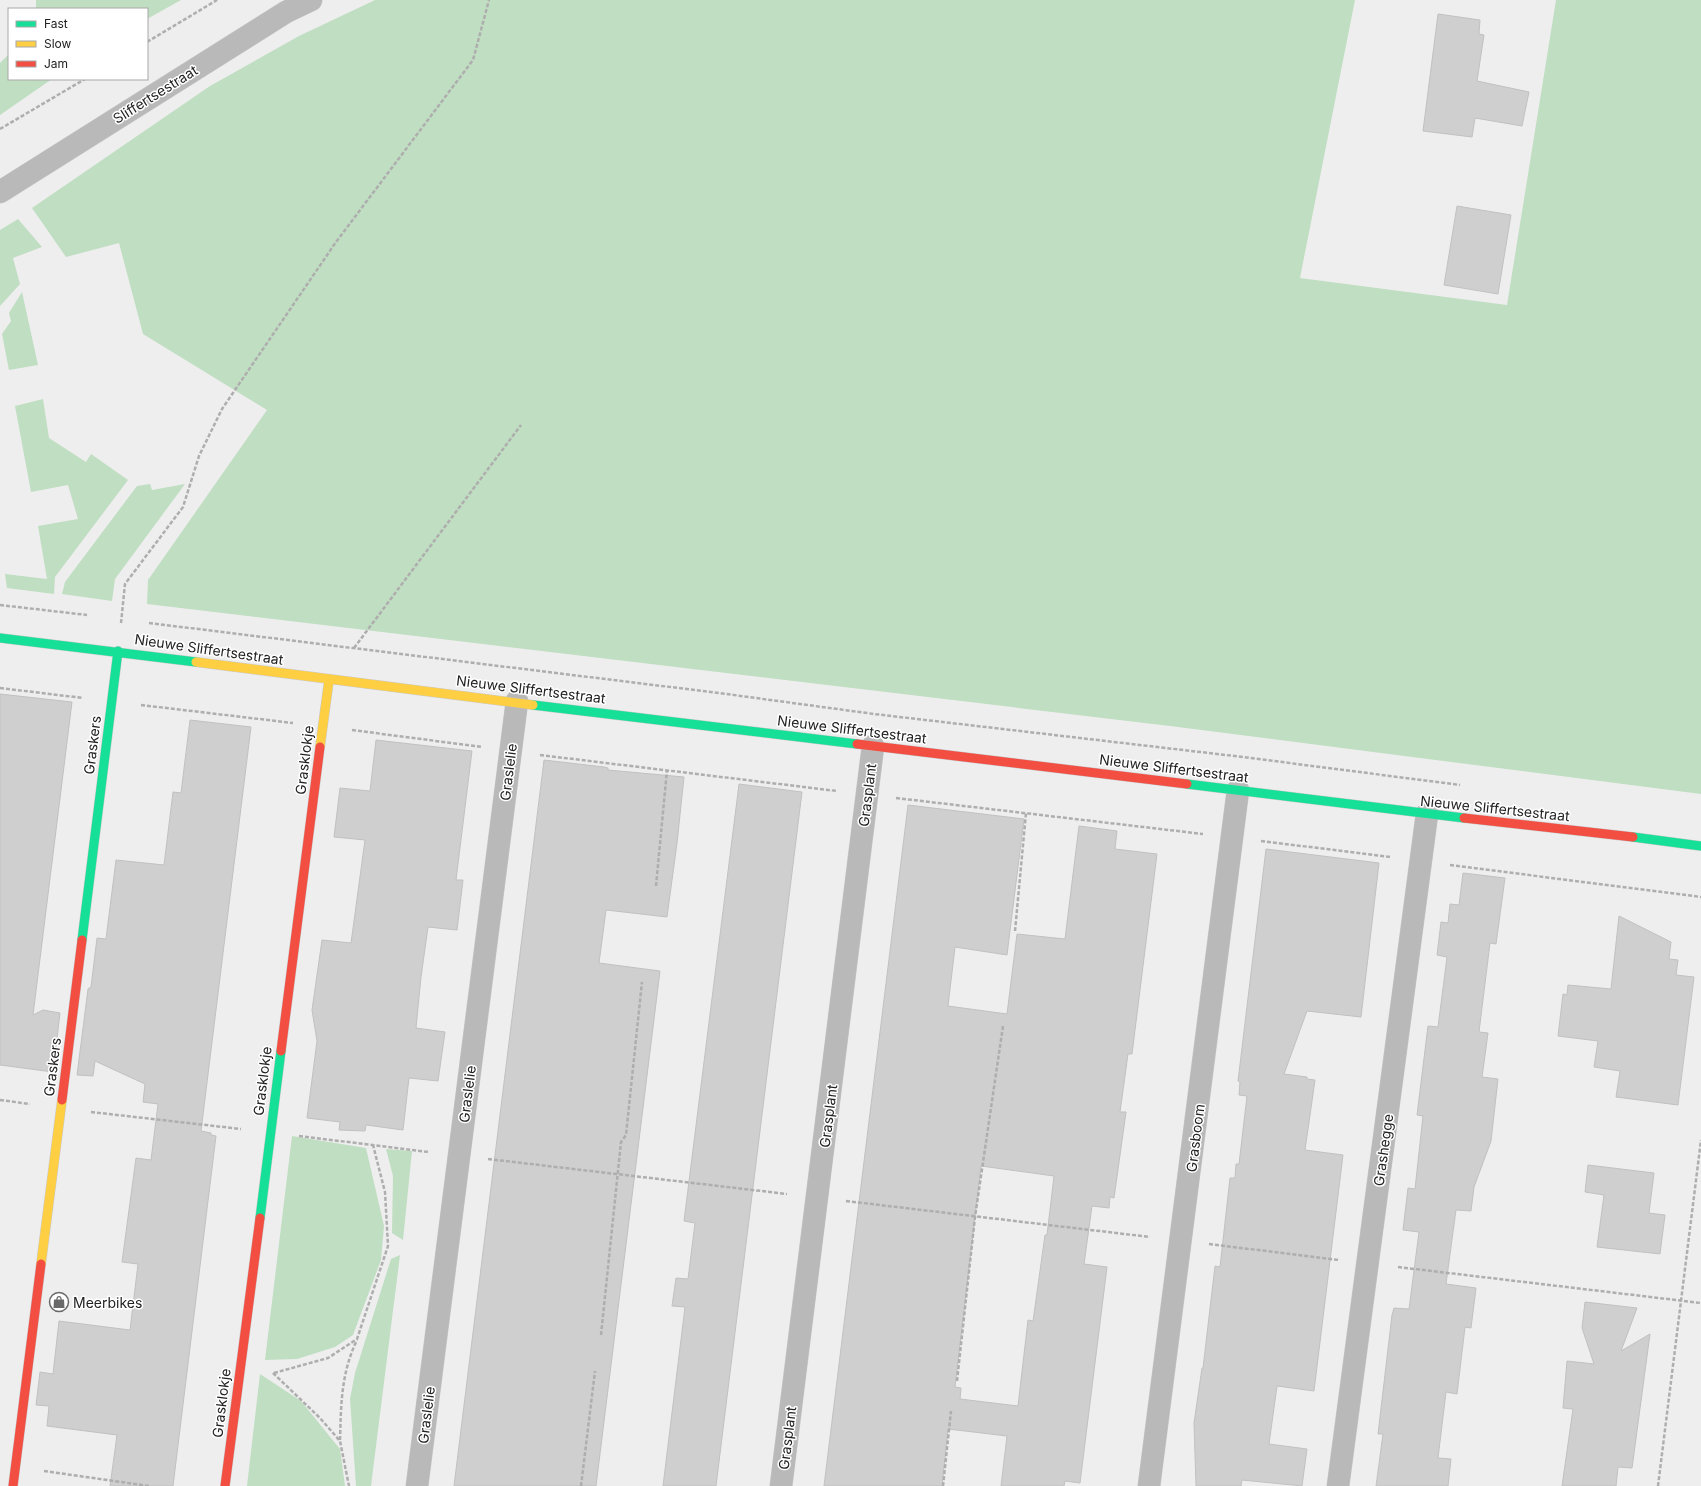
<svg xmlns="http://www.w3.org/2000/svg" width="1701" height="1486" font-family="Inter,sans-serif">
<rect width="100%" height="100%" fill="#eeeeef"/>
<g fill="#c0dec1">
<polygon points="36,0 181,0 147,19 147,9 36,9"/>
<polygon points="375,0 1355,0 1300,278 1507,305 1556,0 1701,0 1701,794 1170,726 147,604 148,580 267,410 143,334 119,243 66,257 32,208 210,86 299,36"/>
<polygon points="9,54 9,79 52,79 0,115 0,63"/>
<polygon points="18,219 42,247 13,258 20,284 0,306 0,230"/>
<polygon points="22,292 38,365 9,370 2,334 11,321 9,313"/>
<polygon points="43,399 49,438 86,462 91,454 128,480 55,577 54,594 7,588 5,574 47,579 38,526 78,519 68,485 31,492 15,406"/>
<polygon points="150,484 152,490 185,484 115,579 112,601 62,594 65,582 137,486"/>
<polygon points="292,1136 366,1148 384,1226 381,1260 353,1335 335,1347 297,1359 265,1360"/>
<polygon points="386,1149 412,1151 403,1240 392,1233 393,1176"/>
<polygon points="400,1255 371,1486 356,1486 350,1399 355,1373 391,1259"/>
<polygon points="260,1374 301,1401 340,1449 345,1486 247,1486"/>
</g>
<g fill="#cfcfd0" stroke="#c1c1c1" fill-rule="evenodd">
<polygon points="1438,14 1480,20 1479,34 1484,35 1477,81 1529,92 1522,126 1475,118 1472,137 1423,131"/>
<polygon points="1457,206 1511,215 1498,294 1444,285"/>
<polygon points="0,694 72,702 33,1015 43,1010 60,1013 53,1072 0,1065"/>
<polygon points="190,720 251,727 201,1131 211,1133 211,1135 216,1136 173,1486 110,1486 117,1435 47,1426 49,1406 36,1405 40,1372 53,1374 59,1321 130,1330 138,1264 122,1262 136,1158 151,1160 158,1104 143,1102 145,1084 95,1061 93,1076 77,1075 88,989 91,987 97,938 106,939 116,860 164,865 173,792 181,793"/>
<polygon points="376,740 472,751 456,880 463,880 457,930 428,927 421,977 416,1028 445,1032 438,1081 409,1078 403,1130 366,1125 365,1131 339,1130 340,1122 307,1118 317,1041 312,1010 322,940 351,943 365,840 334,837 340,788 370,791"/>
<polygon points="544,760 604,767 608,768 608,770 684,777 677,843 667,917 606,910 599,963 660,971 596,1486 454,1486"/>
<polygon points="739,784 802,792 716,1486 663,1486 685,1307 672,1306 676,1278 688,1279 695,1223 684,1221"/>
<path d="M 908,805 L 1024,819 L 1007,955 L 955,947 L 948,1006 L 1007,1014 L 1017,934 L 1065,939 L 1079,826 L 1117,831 L 1115,849 L 1157,854 L 1132,1054 L 1128,1054 L 1120,1112 L 1126,1112 L 1114,1198 L 1110,1197 L 1109,1208 L 1092,1206 L 1084,1264 L 1107,1267 L 1080,1483 L 1065,1481 L 1064,1486 L 1001,1486 L 1007,1436 L 948,1429 L 942,1486 L 824,1486 ZM 981,1166 L 1054,1176 L 1047,1235 L 1045,1235 L 1033,1321 L 1028,1320 L 1018,1406 L 960,1399 L 961,1388 L 955,1387 Z"/>
<polygon points="1266,849 1379,863 1361,1017 1307,1011 1284,1074 1307,1077 1307,1079 1315,1080 1305,1150 1343,1155 1314,1391 1277,1386 1269,1444 1307,1449 1302,1486 1242,1480 1241,1486 1196,1486 1194,1423 1202,1368 1203,1368 1215,1266 1220,1267 1230,1178 1235,1178 1236,1164 1239,1164 1247,1096 1239,1095 1240,1082 1238,1081"/>
<polygon points="1463,873 1505,878 1496,944 1490,943 1479,1032 1488,1033 1482,1077 1498,1079 1491,1141 1474,1187 1471,1211 1456,1210 1446,1284 1476,1288 1471,1328 1465,1327 1457,1394 1446,1392 1438,1458 1451,1459 1448,1486 1376,1486 1383,1434 1378,1434 1392,1315 1394,1308 1409,1309 1419,1232 1403,1230 1408,1188 1415,1189 1423,1116 1417,1115 1428,1026 1438,1027 1447,957 1437,955 1441,922 1448,923 1450,904 1459,905"/>
<polygon points="1619,916 1671,942 1669,959 1678,960 1676,975 1694,977 1678,1105 1616,1097 1620,1071 1594,1067 1598,1041 1558,1036 1563,994 1567,995 1568,985 1611,989"/>
<polygon points="1588,1165 1654,1173 1649,1213 1665,1215 1660,1254 1597,1247 1604,1195 1585,1192"/>
<polygon points="1585,1302 1637,1308 1621,1351 1650,1334 1632,1468 1618,1467 1616,1486 1562,1486 1573,1409 1563,1408 1567,1361 1594,1364 1582,1328"/>
</g>
<g fill="none" stroke-linecap="round" stroke-linejoin="round">
<defs>
<g id="street">
<polyline points="0,192 286,12 311,0"/>
<polyline points="417,1486 517,701"/>
<polyline points="781,1486 873,746"/>
<polyline points="1149,1486 1238,790"/>
<polyline points="1338,1486 1427,814"/>
</g>
<g id="fast">
<polyline points="0,638 196,662"/>
<polyline points="533,705 857,744"/>
<polyline points="1187,784 1464,818"/>
<polyline points="1633,837 1701,846"/>
<polyline points="82,940 118,651"/>
<polyline points="260,1218 281,1051"/>
</g>
<g id="slow">
<polyline points="196,662 533,705"/>
<polyline points="320,747 329,680"/>
<polyline points="41,1264 62,1100"/>
</g>
<g id="jam">
<polyline points="857,744 1187,784"/>
<polyline points="1464,818 1633,837"/>
<polyline points="281,1051 320,747"/>
<polyline points="62,1100 82,940"/>
<polyline points="13,1486 41,1264"/>
<polyline points="225,1486 260,1218"/>
</g>
</defs>
<use href="#street" stroke="#c9c9ca" stroke-width="23"/>
<use href="#fast" stroke="#c9c9ca" stroke-width="10"/>
<use href="#slow" stroke="#c9c9ca" stroke-width="10"/>
<use href="#jam" stroke="#c9c9ca" stroke-width="10"/>
<g stroke="#aeaeae" stroke-width="2.5" stroke-dasharray="4 2" stroke-linecap="butt">
<polyline points="147,42 217,0"/>
<polyline points="0,129 85,79"/>
<polyline points="0,605 87,615"/>
<polyline points="121,623 125,584 183,507 199,456 222,409 336,242 473,60 489,0"/>
<polyline points="149,623 719,693 874,714 1243,757 1460,785"/>
<polyline points="354,648 521,425"/>
<polyline points="0,688 83,698"/>
<polyline points="141,705 293,723"/>
<polyline points="352,730 482,747"/>
<polyline points="540,755 837,791"/>
<polyline points="896,798 1203,834"/>
<polyline points="1261,841 1391,857"/>
<polyline points="1450,865 1701,897"/>
<polyline points="656,886 667,770"/>
<polyline points="1015,931 1026,813"/>
<polyline points="0,1100 30,1104"/>
<polyline points="91,1112 241,1129"/>
<polyline points="299,1136 429,1152"/>
<polyline points="488,1159 787,1194"/>
<polyline points="846,1201 1150,1237"/>
<polyline points="1209,1244 1339,1260"/>
<polyline points="1398,1267 1701,1303"/>
<polyline points="601,1335 621,1142 626,1135 642,982"/>
<polyline points="273,1373 320,1418 340,1441 349,1486"/>
<polyline points="274,1373 328,1358 357,1339 388,1246 385,1192 373,1145"/>
<polyline points="957,1381 975,1217 1003,1026"/>
<path d="M 340,1440 C 341,1405 341,1373 357,1340"/>
<polyline points="44,1471 149,1486"/>
<polyline points="581,1486 595,1371"/>
<polyline points="943,1486 951,1411"/>
<polyline points="1658,1486 1701,1140"/>
</g>
<use href="#street" stroke="#b9b9b9" stroke-width="22"/>
<use href="#fast" stroke="#16e098" stroke-width="9"/>
<use href="#slow" stroke="#ffcf43" stroke-width="9"/>
<use href="#jam" stroke="#f24e42" stroke-width="9"/>
</g>
<defs>
<symbol id="shop-ring" viewBox="-11 -11 22 22"><circle r="9.5" fill="#fff" stroke="#69696a" stroke-width="1.5"/><path d="M-5-2.5h2.3a2.7 3.5 0 0 1 5.4 0H5L5.5 6h-11ZM-1.5-2.5h3a1.5 2.3 0 0 0-3 0Z" fill="#69696a"/></symbol>
</defs>
<g fill-rule="evenodd">
<use href="#shop-ring" x="48" y="1291" width="22" height="22"/>
</g>
<g text-anchor="middle" dominant-baseline="central" stroke-width="3" stroke-linejoin="round" paint-order="stroke">
<g font-size="14" fill="#222223" stroke="#fff">
<text transform="translate(155 94) rotate(-32)">Sliffertsestraat</text>
<text transform="translate(209 649) rotate(8)">Nieuwe Sliffertsestraat</text>
<text transform="translate(531 689) rotate(7)">Nieuwe Sliffertsestraat</text>
<text transform="translate(852 729) rotate(7)">Nieuwe Sliffertsestraat</text>
<text transform="translate(92 745) rotate(-83)">Graskers</text>
<text transform="translate(304 760) rotate(-83)">Grasklokje</text>
<text transform="translate(1174 768) rotate(7)">Nieuwe Sliffertsestraat</text>
<text transform="translate(508 772) rotate(-83)">Graslelie</text>
<text transform="translate(867 795) rotate(-83)">Grasplant</text>
<text transform="translate(1495 808) rotate(6)">Nieuwe Sliffertsestraat</text>
<text transform="translate(52 1067) rotate(-83)">Graskers</text>
<text transform="translate(262 1081) rotate(-83)">Grasklokje</text>
<text transform="translate(467 1094) rotate(-83)">Graslelie</text>
<text transform="translate(828 1116) rotate(-83)">Grasplant</text>
<text transform="translate(1195 1138) rotate(-83)">Grasboom</text>
<text transform="translate(1383 1150) rotate(-82)">Grashegge</text>
<text transform="translate(221 1403) rotate(-83)">Grasklokje</text>
<text transform="translate(426 1415) rotate(-83)">Graslelie</text>
<text transform="translate(787 1438) rotate(-83)">Grasplant</text>
</g>
<g font-size="14" fill="#222223" stroke="#fff" text-anchor="start">
<text x="73" y="1302">Meerbikes</text>
</g>
</g>
<rect x="8" y="8" width="140" height="72" fill="#ffffff" stroke="#a7a7a7"/>
<rect x="16" y="21" width="20" height="6" fill="#16e098" stroke="#a7a7a7"/>
<text x="44" y="28" font-size="12" fill="#222223">Fast</text>
<rect x="16" y="41" width="20" height="6" fill="#ffcf43" stroke="#a7a7a7"/>
<text x="44" y="48" font-size="12" fill="#222223">Slow</text>
<rect x="16" y="61" width="20" height="6" fill="#f24e42" stroke="#a7a7a7"/>
<text x="44" y="68" font-size="12" fill="#222223">Jam</text>
</svg>
